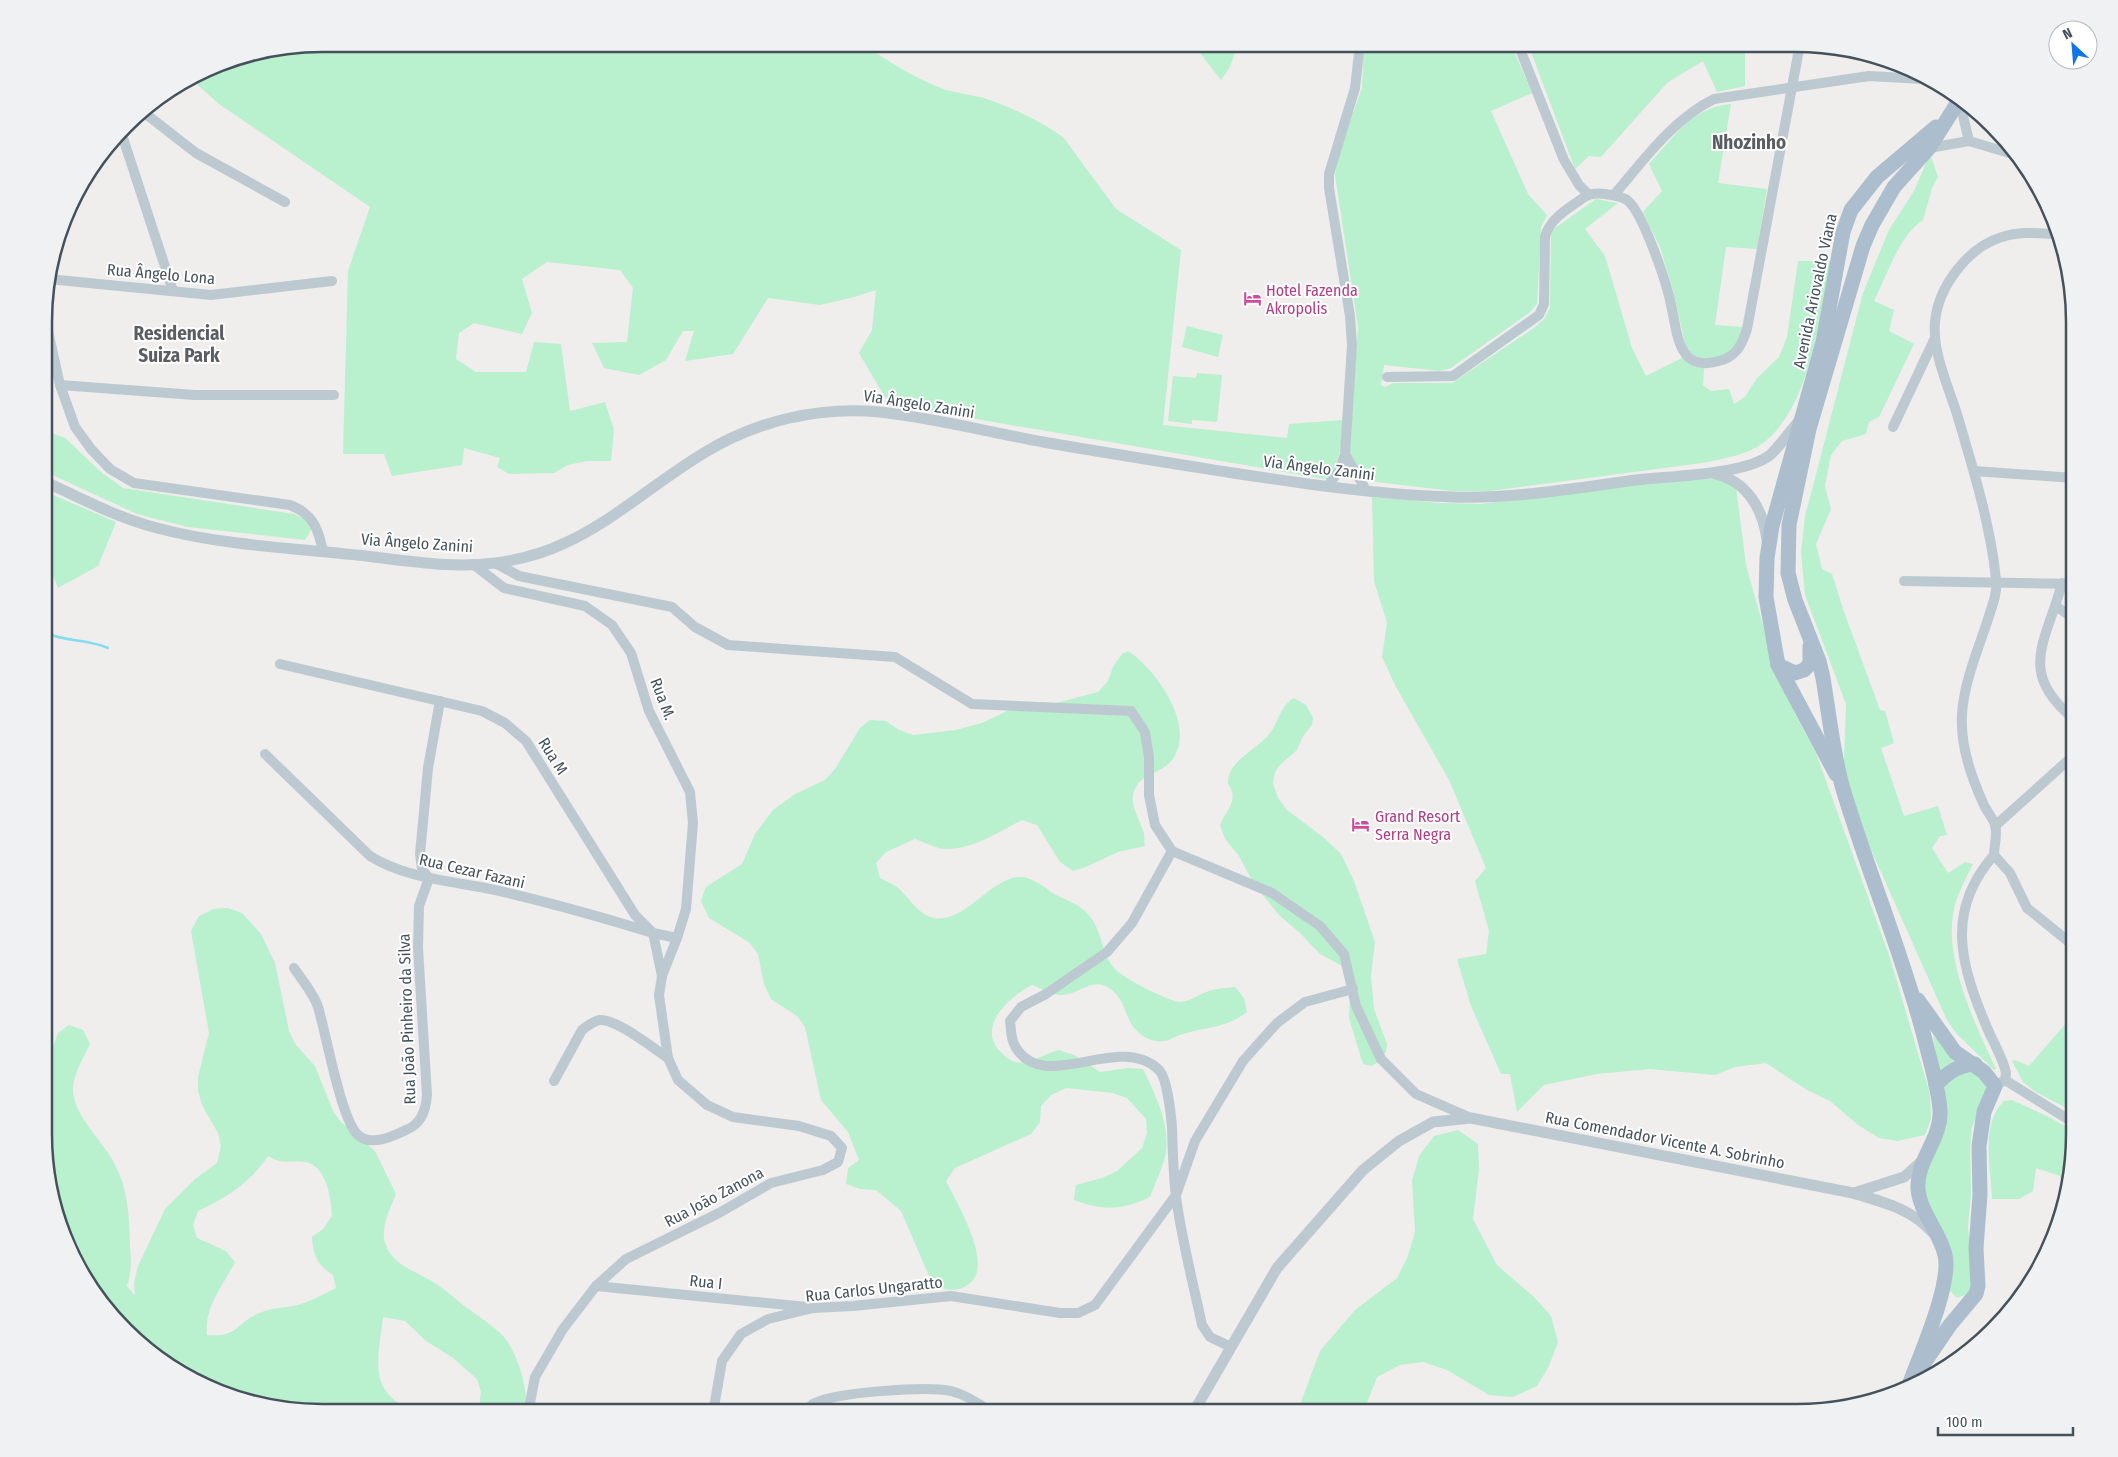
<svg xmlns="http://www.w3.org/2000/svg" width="2118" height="1457" font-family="'Fira Sans Condensed',sans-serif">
<rect width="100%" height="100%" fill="#f0eded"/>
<g fill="#b9f0cd" fill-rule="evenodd">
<path d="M 323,44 L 861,44 C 888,60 916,80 946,90 C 958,93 971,95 984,98 C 1011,107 1040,121 1063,137 L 1116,209 L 1181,250 L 1163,425 L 1287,438 L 1289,424 L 1343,420 C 1341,442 1342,462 1326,479 L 889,404 L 859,353 L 872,330 L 876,290 L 854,297 L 820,305 L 768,298 L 733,354 L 685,361 L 694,331 L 683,331 L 666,360 L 639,375 L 604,368 L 592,343 L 627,342 L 633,288 L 620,270 L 547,262 L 522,279 L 532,313 L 522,334 L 474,323 L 459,333 L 456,359 L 476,372 L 526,372 L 534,342 L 561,344 L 570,411 L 605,402 L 614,430 L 611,461 L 587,461 L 568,465 L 554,473 L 509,474 L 497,467 L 500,458 L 464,448 L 462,465 L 392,476 L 384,454 L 343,454 L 348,271 L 370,207 L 219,104 L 192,80 L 216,65 Z"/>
<polygon points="1200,44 1238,44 1230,67 1221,80 1196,48"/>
<path d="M 1364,44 L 1511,44 L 1532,93 L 1491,111 L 1528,194 L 1547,215 L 1541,227 L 1537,304 L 1529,313 L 1451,368 L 1440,371 L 1384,365 L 1381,385 L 1385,387 L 1393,383 L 1452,383 L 1534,328 L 1544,319 L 1550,308 L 1551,233 L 1555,228 L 1596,199 L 1618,203 L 1585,229 L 1605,256 L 1632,348 L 1646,376 L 1682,358 L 1694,367 L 1704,368 L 1703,385 L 1711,391 L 1729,389 L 1734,404 L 1745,397 L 1757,378 L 1779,357 L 1787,337 L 1798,261 L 1832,261 C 1820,315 1810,408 1763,443 C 1747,455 1722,459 1702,463 L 1490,491 L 1452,491 L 1368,481 L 1349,452 L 1358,327 L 1335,175 L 1337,157 L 1362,88 Z"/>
<polygon points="1528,44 1745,44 1745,86 1717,92 1703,61 1667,83 1601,157 1589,156 1575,169"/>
<path d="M 1731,104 L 1718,183 L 1767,189 L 1757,249 L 1726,247 L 1715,325 L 1742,327 C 1739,356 1723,357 1698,360 L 1686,348 L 1673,290 L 1660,247 L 1643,212 L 1662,191 L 1649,164 C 1675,136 1691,108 1731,104 Z"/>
<path d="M 1930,154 L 1938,177 L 1932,188 L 1923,220 C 1900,234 1886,277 1874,301 L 1894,310 L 1889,331 L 1914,344 L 1879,417 L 1869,422 L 1866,434 L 1842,441 L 1831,455 L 1825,486 L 1831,509 L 1816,544 L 1822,569 L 1832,574 L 1843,609 L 1880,710 L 1885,711 L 1894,743 L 1881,748 L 1904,816 L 1938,806 L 1947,835 L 1940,836 L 1932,848 L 1948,873 L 1965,862 L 1973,864 C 1965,880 1956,896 1953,914 C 1945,963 1976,1026 1996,1069 L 1994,1070 L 1956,1033 L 1947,1020 L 1843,787 L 1846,704 L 1805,595 L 1801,553 L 1805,516 L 1812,490 L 1863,293 L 1889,230 L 1914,191 Z"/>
<polygon points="1187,326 1223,335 1218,357 1182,347"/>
<polygon points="1197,373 1222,375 1217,422 1192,420 1192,424 1168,421 1173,376 1196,378"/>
<polygon points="46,431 65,438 101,472 123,488 294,514 304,519 312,528 305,540 188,527 137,514 46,472"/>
<polygon points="1707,478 1725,481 1736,487 1746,565 1770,651 1795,714 1816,753 1890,958 1930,1094 1931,1119 1925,1135 1898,1141 1879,1138 1858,1125 1830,1101 1807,1090 1766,1063 1735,1067 1715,1075 1650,1069 1597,1074 1544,1085 1517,1112 1510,1074 1501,1074 1471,1006 1457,959 1486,954 1489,931 1475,881 1486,868 1449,780 1396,687 1382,657 1387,623 1374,581 1372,497 1441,503 1480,504 1684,479"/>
<polygon points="46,492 116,522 98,566 58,588 46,559"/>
<path d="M 1128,651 C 1157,670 1197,727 1172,760 C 1162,773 1143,773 1136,787 C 1127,802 1139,817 1143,831 C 1145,835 1144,841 1145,846 L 1118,852 L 1086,867 L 1073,871 L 1060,862 L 1037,825 L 1022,820 C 999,832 972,850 945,849 C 935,848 924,842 915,839 L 886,852 L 876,863 L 880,878 C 886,881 892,884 897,887 C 907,895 916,911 928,916 C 962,931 990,875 1022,877 C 1033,878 1044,887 1053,893 C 1064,900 1078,903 1088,914 C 1103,931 1101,953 1114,968 C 1121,977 1169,1002 1181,1002 C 1191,1001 1200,994 1209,991 C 1218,988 1226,988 1235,987 L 1244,998 L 1247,1012 C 1224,1029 1209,1026 1183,1034 C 1177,1035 1171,1040 1165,1041 C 1155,1043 1144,1038 1137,1031 C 1122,1016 1127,996 1105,986 C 1090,979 1076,996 1061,995 C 1052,995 1040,988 1032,985 C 1012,995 979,1023 997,1048 C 1001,1053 1009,1060 1015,1062 C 1029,1065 1046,1053 1059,1050 L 1074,1055 L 1100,1072 L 1128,1068 L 1143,1069 C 1155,1094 1170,1124 1166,1152 C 1163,1167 1155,1183 1150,1197 C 1123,1210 1103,1211 1074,1200 L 1076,1185 L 1102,1178 L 1117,1171 L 1142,1148 L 1147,1133 L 1146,1119 L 1127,1098 L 1113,1093 L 1066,1088 L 1051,1095 L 1041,1106 L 1040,1122 L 1031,1134 L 955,1168 L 946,1181 C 956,1202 995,1265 969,1284 C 957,1293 946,1290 933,1285 L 901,1211 L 876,1190 L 860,1189 L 846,1184 L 848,1168 L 859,1160 L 848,1132 L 821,1100 L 805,1027 L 797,1016 L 771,999 L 764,984 L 758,954 L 750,943 L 709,918 L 701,901 L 706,887 L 742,864 L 755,834 L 773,810 L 795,794 L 825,780 L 835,769 L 860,728 L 870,720 L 886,721 L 899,730 L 913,735 L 956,730 L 982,723 L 1026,702 L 1056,703 L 1098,692 L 1108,681 L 1113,667 L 1122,654 Z"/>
<path d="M 1294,698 L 1306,705 L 1313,718 L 1312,725 L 1303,736 L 1297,750 L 1280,765 L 1275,772 L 1273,783 L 1278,798 L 1287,810 L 1323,837 L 1341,854 L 1354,881 L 1375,942 L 1371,976 L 1374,1009 L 1387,1044 L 1386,1052 L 1379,1062 L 1371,1066 L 1363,1064 L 1349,1018 L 1350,993 L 1342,966 L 1320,954 L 1300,933 L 1279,915 L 1254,884 L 1239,856 L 1225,839 L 1220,825 C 1226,811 1240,798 1228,784 C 1227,760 1258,750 1270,733 C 1279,721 1280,706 1294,698 Z"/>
<path d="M 228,908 L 242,913 L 261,934 L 275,963 L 289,1031 L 296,1045 L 315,1066 L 333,1111 L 341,1122 L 375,1151 L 396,1194 C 391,1207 382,1224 384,1238 C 388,1261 409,1269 426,1278 C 440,1285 451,1295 463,1305 C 475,1314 488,1322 499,1332 C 517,1347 529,1391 526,1413 L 473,1413 L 479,1408 L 481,1392 L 477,1379 L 453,1358 L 426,1341 L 405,1321 L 383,1317 C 378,1362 366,1394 419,1413 L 305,1413 L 233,1398 L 153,1356 L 81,1273 L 46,1170 L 46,1050 L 53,1047 L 58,1033 L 69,1025 L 83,1030 L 90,1044 C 83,1059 73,1074 73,1091 C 75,1115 96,1134 108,1153 C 128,1183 129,1211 130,1245 C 131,1260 132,1271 127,1286 L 135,1296 L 134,1283 L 138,1266 L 165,1209 L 195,1179 L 217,1163 L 221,1146 L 218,1133 L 202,1105 L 198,1091 L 198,1077 L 209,1033 L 191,931 L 199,916 L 213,909 ZM 268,1156 C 283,1166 291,1159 306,1162 C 327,1167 331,1198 332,1216 L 323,1229 L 312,1237 C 313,1255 317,1265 333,1275 L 336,1288 C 322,1295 308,1303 293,1306 C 282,1308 272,1308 262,1312 C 236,1321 240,1338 207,1335 C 204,1307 223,1286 235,1262 L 226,1251 L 197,1238 L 193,1225 L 198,1211 C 227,1197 250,1183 268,1156 Z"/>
<polygon points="2074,1014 2074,1112 2036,1092 2023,1082 2012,1061 2015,1060 2029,1066"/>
<polygon points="1933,1036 1964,1061 1940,1076"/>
<polygon points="1971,1071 1983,1081 1986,1089 1985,1096 1972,1127 1970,1146 1971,1194 1968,1227 1973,1285 1968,1294 1957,1298 1949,1290 1923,1186 1945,1085 1949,1077"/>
<path d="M 2012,1100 L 2047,1116 L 2074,1131 L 2074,1152 L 2065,1195 L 2060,1176 L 2036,1168 L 2033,1191 L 2019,1199 L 1992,1199 C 1991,1169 1980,1124 2004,1101 Z"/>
<polygon points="1458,1130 1478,1144 1479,1169 1473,1219 1497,1265 1535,1298 1551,1316 1558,1342 1549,1366 1537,1386 1513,1397 1489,1395 1447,1370 1423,1362 1400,1365 1377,1377 1363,1413 1297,1413 1320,1351 1355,1310 1397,1278 1408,1256 1415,1232 1412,1181 1419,1156 1434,1136"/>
</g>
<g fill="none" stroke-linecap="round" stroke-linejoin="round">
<path stroke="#85dcef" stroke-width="2.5" d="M 46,633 C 66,642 88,639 108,648"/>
<g stroke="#bdc9d0" stroke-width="10">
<polyline points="1518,44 1564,160 1579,185 1588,194"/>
<polyline points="1959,99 1969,141"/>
<polyline points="142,111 196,153 285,202"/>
<polyline points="122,135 173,291"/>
<polyline points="1929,148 1969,141 2016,155"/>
<path d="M 1614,195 C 1643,161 1673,119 1714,99 L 1869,76 L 1923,79"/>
<polyline points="48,279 211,295 332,281"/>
<path d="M 46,322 L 60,385 L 75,427 L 91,449 L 110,469 L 134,483 L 290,505 C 313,514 318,528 323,551"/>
<path d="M 1387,377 L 1453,376 L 1539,315 L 1544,304 L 1545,237 C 1550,218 1568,209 1583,198 C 1590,193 1597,193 1605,194 C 1612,195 1621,196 1627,200 C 1643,212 1667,284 1671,305 C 1675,321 1676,343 1687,356 C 1695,365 1708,364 1719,361 C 1736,357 1742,345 1747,329 L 1800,44"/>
<polyline points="60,385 195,395 334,395"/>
<polyline points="1893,427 1935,338"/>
<polyline points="1345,454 1366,490"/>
<polyline points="1974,471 2074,478"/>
<polyline points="1327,487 1340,469 1345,454 1352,345 1350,316 1329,188 1329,174 1355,88 1360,44"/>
<polyline points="495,563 519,576 672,607 695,627 728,645 895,657 972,704 1131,711 1145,732 1149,757 1149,795 1155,825 1172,851 1272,893 1320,926 1344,954 1356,1006 1381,1059 1416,1094 1471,1118"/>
<polyline points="473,564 504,588 585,606 612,625 631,653 649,711 690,792 693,823 686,909 677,938 662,976 659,995 668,1058 678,1080 707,1105 733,1117 799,1126 831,1136 842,1148 838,1162 823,1170 771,1183 719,1213 626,1259 596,1286 563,1329 535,1377 528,1413"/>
<polyline points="1904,581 2074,584"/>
<path d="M 2062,583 C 2047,641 2016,672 2074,719"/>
<polyline points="2056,606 2074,619"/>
<polyline points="280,664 482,711 505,723 526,741 635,915 653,933 677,938"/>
<path d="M 265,754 L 370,856 C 407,879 453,881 495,890 C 548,902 601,917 653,933 L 662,976"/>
<polyline points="1995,826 2074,755"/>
<path d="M 1172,851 L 1132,923 L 1107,952 L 1046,994 L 1021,1007 L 1010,1021 C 1011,1029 1011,1040 1015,1046 C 1043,1096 1117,1032 1158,1069 C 1167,1076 1171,1115 1172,1127 C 1173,1154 1173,1183 1178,1210 C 1184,1249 1194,1287 1202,1325 L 1210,1337 L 1231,1347"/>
<path d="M 1994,855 C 1994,846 1998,833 1995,825 C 1993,818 1987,812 1984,805 C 1971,777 1960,745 1962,714 C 1964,682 1978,650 1988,619 C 1992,606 1998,592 1996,579 C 1990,522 1973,469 1957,414 C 1948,386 1932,351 1935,322 C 1938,287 1968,247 2002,237 C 2019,231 2037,233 2055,234"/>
<path d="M 1994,855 C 1944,912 1961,966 1988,1030 C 1994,1044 2003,1058 2006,1073 L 2005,1080 L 1995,1086"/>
<polyline points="1994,855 2010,873 2027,908 2074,946"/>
<path d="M 294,968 C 302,980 314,994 318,1007 C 326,1033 341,1120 358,1135 C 371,1147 394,1136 408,1129 C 422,1123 426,1109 427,1095 L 418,948 L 419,906 L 429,878 L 422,869 L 420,854 L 428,768 L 440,701"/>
<polyline points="2005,1080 2074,1123"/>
<path d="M 554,1081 L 582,1030 C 587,1026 593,1022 599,1020 C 616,1018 654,1049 668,1058"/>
<polyline points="596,1286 807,1307"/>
<polyline points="713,1413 722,1361 741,1334 768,1319 813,1308 853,1306 951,1296 1060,1313 1078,1313 1095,1305 1176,1195 1195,1141 1243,1061 1277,1023 1305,1002 1353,989"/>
<path d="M 805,1413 C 808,1410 810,1406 813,1404 C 834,1392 927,1386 951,1391 C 967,1395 979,1403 992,1413"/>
</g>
<g stroke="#bdc9d0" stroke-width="11">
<path d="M 1715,474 C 1747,481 1763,509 1767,540"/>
<path d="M 46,482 C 82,499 118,518 157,528 C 220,545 292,548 357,555 C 402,560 450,569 495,563 C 518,560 544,553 565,543 C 615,520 657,481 704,453 C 756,421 819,406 880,412 C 934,418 989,432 1043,442 C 1106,453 1170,463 1233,473 C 1306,484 1379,495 1453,497 C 1514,499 1575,488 1636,480 C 1669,476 1745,475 1770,455 C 1781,445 1790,431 1800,420"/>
<polyline points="1854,1193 1904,1177 1922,1161"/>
<path d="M 1193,1413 L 1277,1268 L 1363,1170 L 1399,1141 L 1433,1122 L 1471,1118 L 1853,1193 C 1882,1202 1911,1208 1932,1232"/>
</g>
<g stroke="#acbece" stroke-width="15">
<polyline points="1778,665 1795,673 1804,670 1810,664 1810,646"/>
<polyline points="1836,774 1778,665 1766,597 1767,558 1772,526 1823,342 1843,232 1851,210 1877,177 1936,127"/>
<polyline points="1918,1000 1955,1052 1984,1072 1995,1086 1984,1112 1979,1146 1980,1195 1976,1248 1978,1286 1976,1294 1950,1325 1920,1369"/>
<path d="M 1936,1085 C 1947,1073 1958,1065 1975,1064"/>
<path d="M 1908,1388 C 1919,1357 1952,1285 1945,1255 C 1940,1232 1920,1213 1918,1189 C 1916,1160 1942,1139 1940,1110 C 1938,1085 1930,1061 1924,1036 C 1902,952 1868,872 1843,789 C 1833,754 1829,714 1823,678 L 1819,661 L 1795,600 L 1788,573 L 1789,525 L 1809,429 L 1863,246 L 1872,225 L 1894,187 L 1929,148 L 1960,99"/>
</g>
</g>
<defs>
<symbol id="hotel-bare" viewBox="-9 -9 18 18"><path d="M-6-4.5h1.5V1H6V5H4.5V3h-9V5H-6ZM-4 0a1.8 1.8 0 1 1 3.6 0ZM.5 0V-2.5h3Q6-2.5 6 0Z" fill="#d1479c" stroke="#fff" stroke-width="2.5" paint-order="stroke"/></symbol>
</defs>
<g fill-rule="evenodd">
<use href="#hotel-bare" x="1240" y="286" width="25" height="25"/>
<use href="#hotel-bare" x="1348" y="812" width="25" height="25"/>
</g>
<g text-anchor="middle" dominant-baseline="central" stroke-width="4" stroke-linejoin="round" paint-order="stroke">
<g font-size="16" fill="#45525c" stroke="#fff">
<text transform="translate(161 274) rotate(5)">Rua Ângelo Lona</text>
<text transform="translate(1815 291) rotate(-78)">Avenida Ariovaldo Viana</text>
<text transform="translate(919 404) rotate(9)">Via Ângelo Zanini</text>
<text transform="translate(1319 468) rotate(7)">Via Ângelo Zanini</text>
<text transform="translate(417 543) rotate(4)">Via Ângelo Zanini</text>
<text transform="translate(663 699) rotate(69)">Rua M.</text>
<text transform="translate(553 756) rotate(58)">Rua M</text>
<text transform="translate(472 871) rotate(13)">Rua Cezar Fazani</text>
<text transform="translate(407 1019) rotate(-92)">Rua João Pinheiro da Silva</text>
<text transform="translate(1665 1140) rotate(11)">Rua Comendador Vicente A. Sobrinho</text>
<text transform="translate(714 1197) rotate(-28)">Rua João Zanona</text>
<text transform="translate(706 1282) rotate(6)">Rua I</text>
<text transform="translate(874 1289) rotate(-6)">Rua Carlos Ungaratto</text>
</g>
<g font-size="16" fill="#b23c85" stroke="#fff" text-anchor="start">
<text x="1266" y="290">Hotel Fazenda<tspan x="1266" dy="18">Akropolis</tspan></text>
<text x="1375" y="816">Grand Resort<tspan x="1375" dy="18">Serra Negra</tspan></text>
</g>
<g font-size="19" font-weight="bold" fill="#5a5e63" stroke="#fff">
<text x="1749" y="142">Nhozinho</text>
<text x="179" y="333">Residencial<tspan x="179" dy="22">Suiza Park</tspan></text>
</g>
</g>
<path d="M0 0H2118V1457H0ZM322 52H1796A270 270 0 0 1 2066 322V1134A270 270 0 0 1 1796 1404H322A270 270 0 0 1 52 1134V322A270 270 0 0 1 322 52Z" fill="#f0f1f2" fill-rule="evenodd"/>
<path fill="none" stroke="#45525c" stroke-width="2.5" d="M322 52H1796A270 270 0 0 1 2066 322V1134A270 270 0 0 1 1796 1404H322A270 270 0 0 1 52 1134V322A270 270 0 0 1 322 52Z"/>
<g transform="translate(2073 45) rotate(334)"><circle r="24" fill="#ffffff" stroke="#b5babe"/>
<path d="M0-4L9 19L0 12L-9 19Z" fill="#1275e6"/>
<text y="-8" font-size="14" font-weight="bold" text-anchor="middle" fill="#45525c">N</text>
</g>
<path d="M1938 1427v8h135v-8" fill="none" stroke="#45525c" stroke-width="2.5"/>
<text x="1946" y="1427" font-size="15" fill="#45525c" stroke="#ffffff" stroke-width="4" paint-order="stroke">100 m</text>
</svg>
